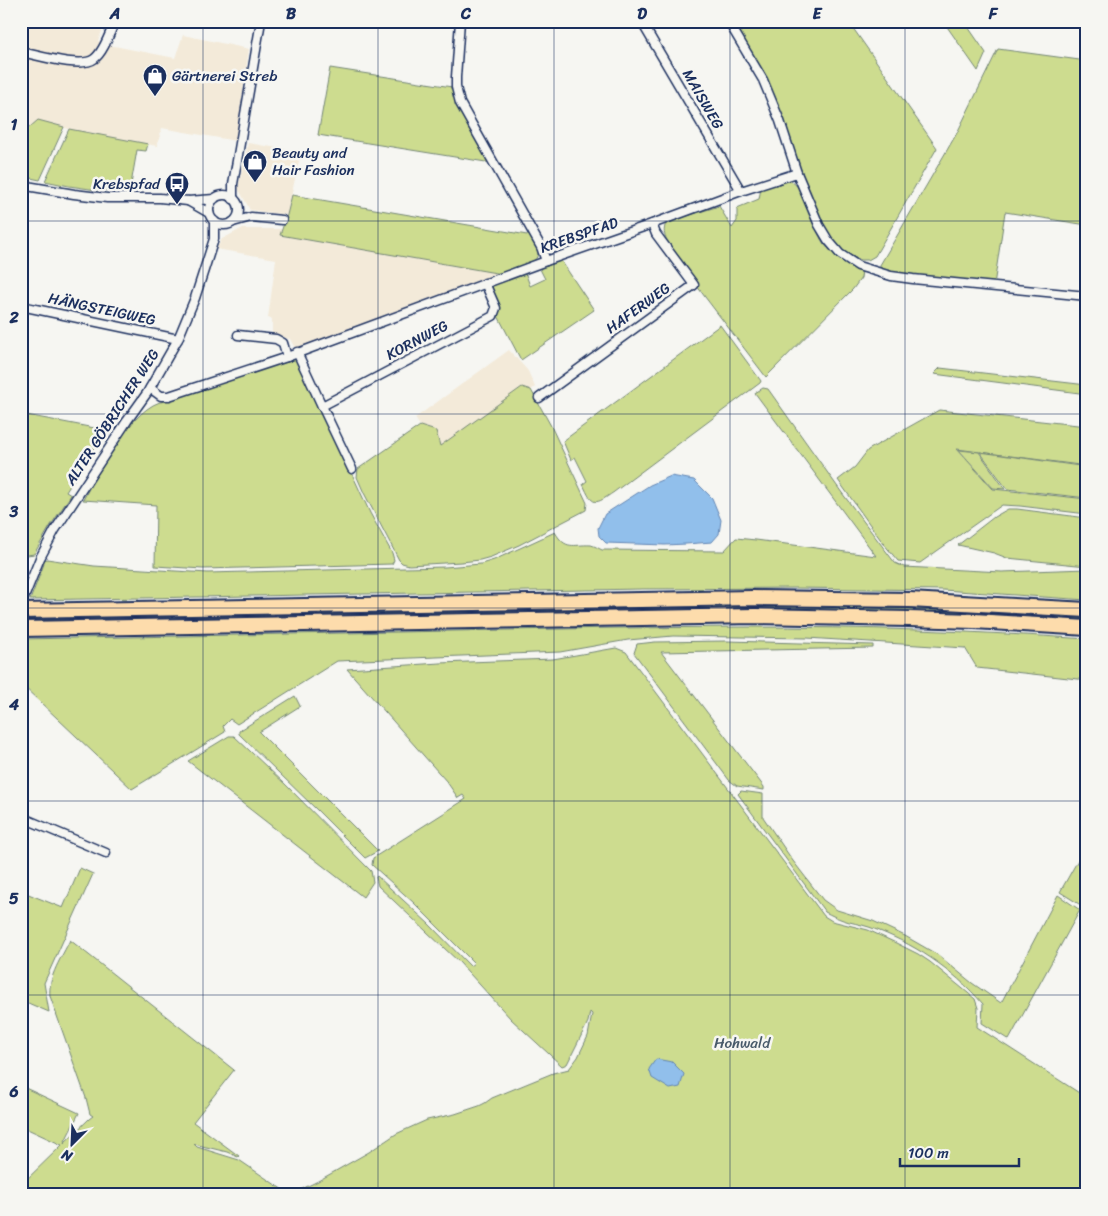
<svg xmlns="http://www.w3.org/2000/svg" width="1108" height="1216" font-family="Sriracha,sans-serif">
<rect width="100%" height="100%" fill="#f6f6f2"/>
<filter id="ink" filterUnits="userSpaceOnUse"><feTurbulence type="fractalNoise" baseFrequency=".02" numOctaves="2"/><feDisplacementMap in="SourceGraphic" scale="10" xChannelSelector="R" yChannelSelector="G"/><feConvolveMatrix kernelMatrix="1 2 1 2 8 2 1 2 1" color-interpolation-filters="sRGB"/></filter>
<g filter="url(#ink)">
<g fill="#f3ead9">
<polygon points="21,21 106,21 98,41 109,45 175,58 183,35 249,49 236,141 162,128 157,146 69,129 38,121 30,127 21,125"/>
<polygon points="248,143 301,152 287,215 250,210 238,188"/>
<polygon points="241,229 282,229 280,235 502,274 296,350 290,339 272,334 272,319 268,318 276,259 216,249 222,239"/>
<polygon points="509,350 528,371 535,387 531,390 522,387 440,447 436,431 420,426 415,418"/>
</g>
<g fill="#cddc8f" stroke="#748676">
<polygon points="733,21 848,21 937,148 875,256 868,260 860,260 844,252 832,242 811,200 777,102 765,74"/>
<polygon points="943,21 964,21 986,53 978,71"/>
<polygon points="998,49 1087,61 1087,225 1005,212 994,285 892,273 882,270 880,268 880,265 957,133"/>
<polygon points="330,68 452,87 455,100 492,163 318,135"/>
<polygon points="38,120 64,127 40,180 21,176 21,125 30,127"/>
<polygon points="69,129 148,144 146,151 137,150 130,190 97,190 69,186 45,181"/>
<path d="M 789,180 C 810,191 811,226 824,244 C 834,256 849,264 862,271 L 861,278 L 853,289 L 766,377 L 705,297 L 673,253 C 671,241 660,238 666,223 L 671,221 L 719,206 L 732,228 L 737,221 L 737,208 L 759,199 L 761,188 L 780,182 Z"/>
<path d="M 292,195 L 533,236 C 534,239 537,243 538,247 C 542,266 515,269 502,274 L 280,235 L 287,215 Z"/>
<polygon points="560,259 594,310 521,360 497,314 491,290 493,284 525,272 530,286 545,279 539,267"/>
<path d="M 720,325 L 761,381 L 760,383 L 614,492 C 595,505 593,507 583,484 L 587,481 L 575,457 L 571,460 L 563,441 Z"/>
<path d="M 297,357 L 308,378 L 370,513 L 392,553 L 394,560 L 392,564 L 203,569 L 155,566 L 156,505 L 83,500 C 97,473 134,404 165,401 L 267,366 Z"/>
<polygon points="940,368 1087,385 1087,394 934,374"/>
<polygon points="522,387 531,390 551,426 587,503 586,510 519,545 491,557 480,560 461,562 409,565 402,563 399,560 364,493 357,477 358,469 420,426 436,431 440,446"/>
<path d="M 763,388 L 768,389 L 842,493 L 895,563 L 904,567 L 1002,572 L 1087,569 L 1087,600 L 943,590 L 796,588 L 643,589 L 30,600 L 44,564 L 42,563 L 44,560 L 47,559 L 94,566 L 208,573 L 445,567 L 481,564 L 494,560 L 555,532 C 566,551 573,544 591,545 C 595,546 598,548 602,550 L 724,551 L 736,538 L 756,540 L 876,556 L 755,393 Z"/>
<polygon points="939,410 1087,426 1087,466 957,449 993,489 1087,499 1087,514 1020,506 1002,505 920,563 898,561 883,543 838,480 855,467 868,450"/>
<polygon points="21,414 105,430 66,492 71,495 51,525 34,554 21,556"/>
<polygon points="959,450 979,452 1005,489 993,488"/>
<polygon points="980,452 1087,467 1087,498 1007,489"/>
<polygon points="1008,509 1017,509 1087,518 1087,566 1007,558 994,553 958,545 994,517"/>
<path d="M 808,606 L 964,610 L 1087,618 L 1087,621 L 964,613 L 808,609 L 641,609 L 21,620 L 21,619 C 284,614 546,607 808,606 Z"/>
<path d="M 747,627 C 861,627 974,631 1087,639 L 1087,680 L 977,668 L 965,648 L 807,638 L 673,636 L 628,640 L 560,652 L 337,661 L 237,724 L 230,719 L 223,726 L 225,732 L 132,789 L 21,684 L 21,639 L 616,628 Z"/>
<polygon points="727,641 873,645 873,648 661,652 764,787 764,790 737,786 729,780 634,653 637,644 655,642"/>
<path d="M 616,648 L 626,652 L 824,916 L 832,921 L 868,930 L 896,943 L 918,954 L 930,962 L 968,993 L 975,999 L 978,1008 L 977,1027 L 1087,1098 L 1087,1195 L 21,1195 L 21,1183 L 23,1183 L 62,1145 L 21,1126 L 21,1086 L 79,1113 L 64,1143 L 89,1119 L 93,1116 L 90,1114 L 86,1098 L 50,996 C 48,976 62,957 70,940 L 234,1070 L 193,1122 L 239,1156 L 238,1157 L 227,1152 L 194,1144 L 197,1147 L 239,1160 L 286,1192 L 294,1193 L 318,1181 L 369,1152 L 396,1134 L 427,1120 L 455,1114 L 479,1106 L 485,1103 L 492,1098 L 553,1073 L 569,1069 L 578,1057 L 588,1036 L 592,1014 L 590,1012 L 588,1022 L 567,1064 L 562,1066 L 511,1019 L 459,962 L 378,886 L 376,877 L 377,876 L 429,924 L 470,966 L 474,963 L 414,903 L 372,865 L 373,858 L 466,799 L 463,795 L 458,798 L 447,782 L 347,669 L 440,663 L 553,659 Z"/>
<polygon points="295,696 300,706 259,732 378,851 365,858 317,810 239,734 239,731"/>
<polygon points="229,736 234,736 285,784 371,871 373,882 363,897 188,761"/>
<path d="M 741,791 L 763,794 L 763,817 L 793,861 L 823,900 L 837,910 L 873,921 L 905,936 L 938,955 L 972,983 L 1001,1003 L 1058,895 L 1080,910 L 1009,1040 L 982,1023 L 983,1004 C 953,969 912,942 869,927 C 860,924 851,923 843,920 C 837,918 831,915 825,912 L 738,794 Z"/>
<polygon points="1087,844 1087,909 1060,892"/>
<polygon points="80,868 93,874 44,983 49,1012 21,1000 21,891 63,908"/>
</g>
<g fill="#91bfeb" stroke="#6285b3">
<polygon points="671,476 694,480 712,498 721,520 719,534 712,542 686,544 665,545 606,543 599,536 598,528 605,514 650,485"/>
<polygon points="656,1059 672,1062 684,1074 680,1087 670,1089 652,1078 649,1069"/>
</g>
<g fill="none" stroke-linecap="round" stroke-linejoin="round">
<defs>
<g id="street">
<polyline points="460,21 456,77 456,87 460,103 541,247 546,261"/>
<polyline points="641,21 741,191"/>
<polyline points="728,21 763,80 780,121 797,173 819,225 828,240 840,254 858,266 891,276 913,279 1087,296"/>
<path d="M 21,52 C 37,55 81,69 94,59 C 104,52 110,32 115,21"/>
<polyline points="21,185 74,194 107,198 160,198 188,201 214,199"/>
<circle cx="224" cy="210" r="15"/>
<polyline points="233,199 233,184 261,21"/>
<polyline points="188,201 209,213"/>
<polyline points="233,222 251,217 282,220"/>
<polyline points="21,306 178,339"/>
<polyline points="238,335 276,339 283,343 287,357"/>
<polyline points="297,352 322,406 493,316 496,308 485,283"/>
<polyline points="150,388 161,396 169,396 287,357 546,261 652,224 741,191 797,173"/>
<polyline points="539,398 694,285 656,234 652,224"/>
<polyline points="322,406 352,469"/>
<polyline points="21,605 40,558 55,530 127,421 147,393 178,339 195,298 214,239 214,221"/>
<polyline points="21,817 106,853"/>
</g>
<g id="highway">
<polyline points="21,611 752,598 910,600 1087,610"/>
<polyline points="21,629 755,616 909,619 974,621 1087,628"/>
</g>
</defs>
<use href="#street" stroke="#1b2f5e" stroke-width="11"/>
<use href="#highway" stroke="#1b2f5e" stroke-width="18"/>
<use href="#street" stroke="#f6f6f2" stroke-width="8"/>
<use href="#highway" stroke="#fddcac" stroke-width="14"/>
</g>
</g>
<path fill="none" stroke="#1b2f5e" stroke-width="1" stroke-opacity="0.55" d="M 203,21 L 203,1195M 378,21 L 378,1195M 554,21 L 554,1195M 730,21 L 730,1195M 905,21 L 905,1195M 21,221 L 1087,221M 21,414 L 1087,414M 21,608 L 1087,608M 21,801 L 1087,801M 21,995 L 1087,995"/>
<defs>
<symbol id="shop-pin" viewBox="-11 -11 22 30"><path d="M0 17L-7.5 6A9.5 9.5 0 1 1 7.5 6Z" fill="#1b2f5e" stroke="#f6f6f2"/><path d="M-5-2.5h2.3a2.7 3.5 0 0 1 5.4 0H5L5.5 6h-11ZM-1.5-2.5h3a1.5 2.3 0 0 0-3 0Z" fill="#fff"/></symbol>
<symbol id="bus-pin" viewBox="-11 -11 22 30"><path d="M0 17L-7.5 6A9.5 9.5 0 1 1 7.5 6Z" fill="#1b2f5e" stroke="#f6f6f2"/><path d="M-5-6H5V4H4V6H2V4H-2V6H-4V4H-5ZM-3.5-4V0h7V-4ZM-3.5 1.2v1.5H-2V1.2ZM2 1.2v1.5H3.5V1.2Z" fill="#fff"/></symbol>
</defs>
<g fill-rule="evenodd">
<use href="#shop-pin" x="141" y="62" width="28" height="38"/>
<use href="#shop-pin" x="241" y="148" width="28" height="38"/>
<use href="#bus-pin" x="163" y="170" width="28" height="38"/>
</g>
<g text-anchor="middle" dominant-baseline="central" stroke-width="5" stroke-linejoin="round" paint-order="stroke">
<g font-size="15" fill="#1b2f5e" stroke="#f6f6f2" text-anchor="start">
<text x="172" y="76">Gärtnerei Streb</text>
<text x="272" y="153">Beauty and<tspan x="272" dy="17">Hair Fashion</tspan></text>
<text x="160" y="184" text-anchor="end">Krebspfad</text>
</g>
<g font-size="15" fill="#1b2f5e" stroke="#f6f6f2">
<text transform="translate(703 99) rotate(60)">MAISWEG</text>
<text transform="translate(579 235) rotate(-19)">KREBSPFAD</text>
<text transform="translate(638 308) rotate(-36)">HAFERWEG</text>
<text transform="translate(102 309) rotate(12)">HÄNGSTEIGWEG</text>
<text transform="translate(417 340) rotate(-28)">KORNWEG</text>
<text transform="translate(112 417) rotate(-57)">ALTER GÖBRICHER WEG</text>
</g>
<g font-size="15" fill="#485a6a" stroke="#f6f6f2">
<text x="742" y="1043">Hohwald</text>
</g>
</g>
<rect width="1108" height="1216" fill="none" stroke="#f6f6f2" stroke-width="55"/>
<g transform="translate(72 1144) rotate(204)" stroke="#f6f6f2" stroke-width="4" paint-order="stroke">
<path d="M0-4L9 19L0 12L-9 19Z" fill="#1b2f5e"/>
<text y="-8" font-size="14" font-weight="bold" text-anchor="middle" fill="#1b2f5e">N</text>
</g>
<path d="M900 1158v8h119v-8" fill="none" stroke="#1b2f5e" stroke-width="2.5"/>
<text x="908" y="1158" font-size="15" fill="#1b2f5e" stroke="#f6f6f2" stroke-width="4" paint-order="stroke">100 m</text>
<rect x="28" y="28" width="1052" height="1160" fill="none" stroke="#1b2f5e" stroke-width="2"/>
<g font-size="16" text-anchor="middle" font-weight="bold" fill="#1b2f5e">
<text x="115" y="19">A</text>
<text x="291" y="19">B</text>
<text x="466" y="19">C</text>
<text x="642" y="19">D</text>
<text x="817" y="19">E</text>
<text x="993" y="19">F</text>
<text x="14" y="130">1</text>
<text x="14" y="323">2</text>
<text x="14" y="517">3</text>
<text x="14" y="710">4</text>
<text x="14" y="904">5</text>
<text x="14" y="1097">6</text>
</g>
</svg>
